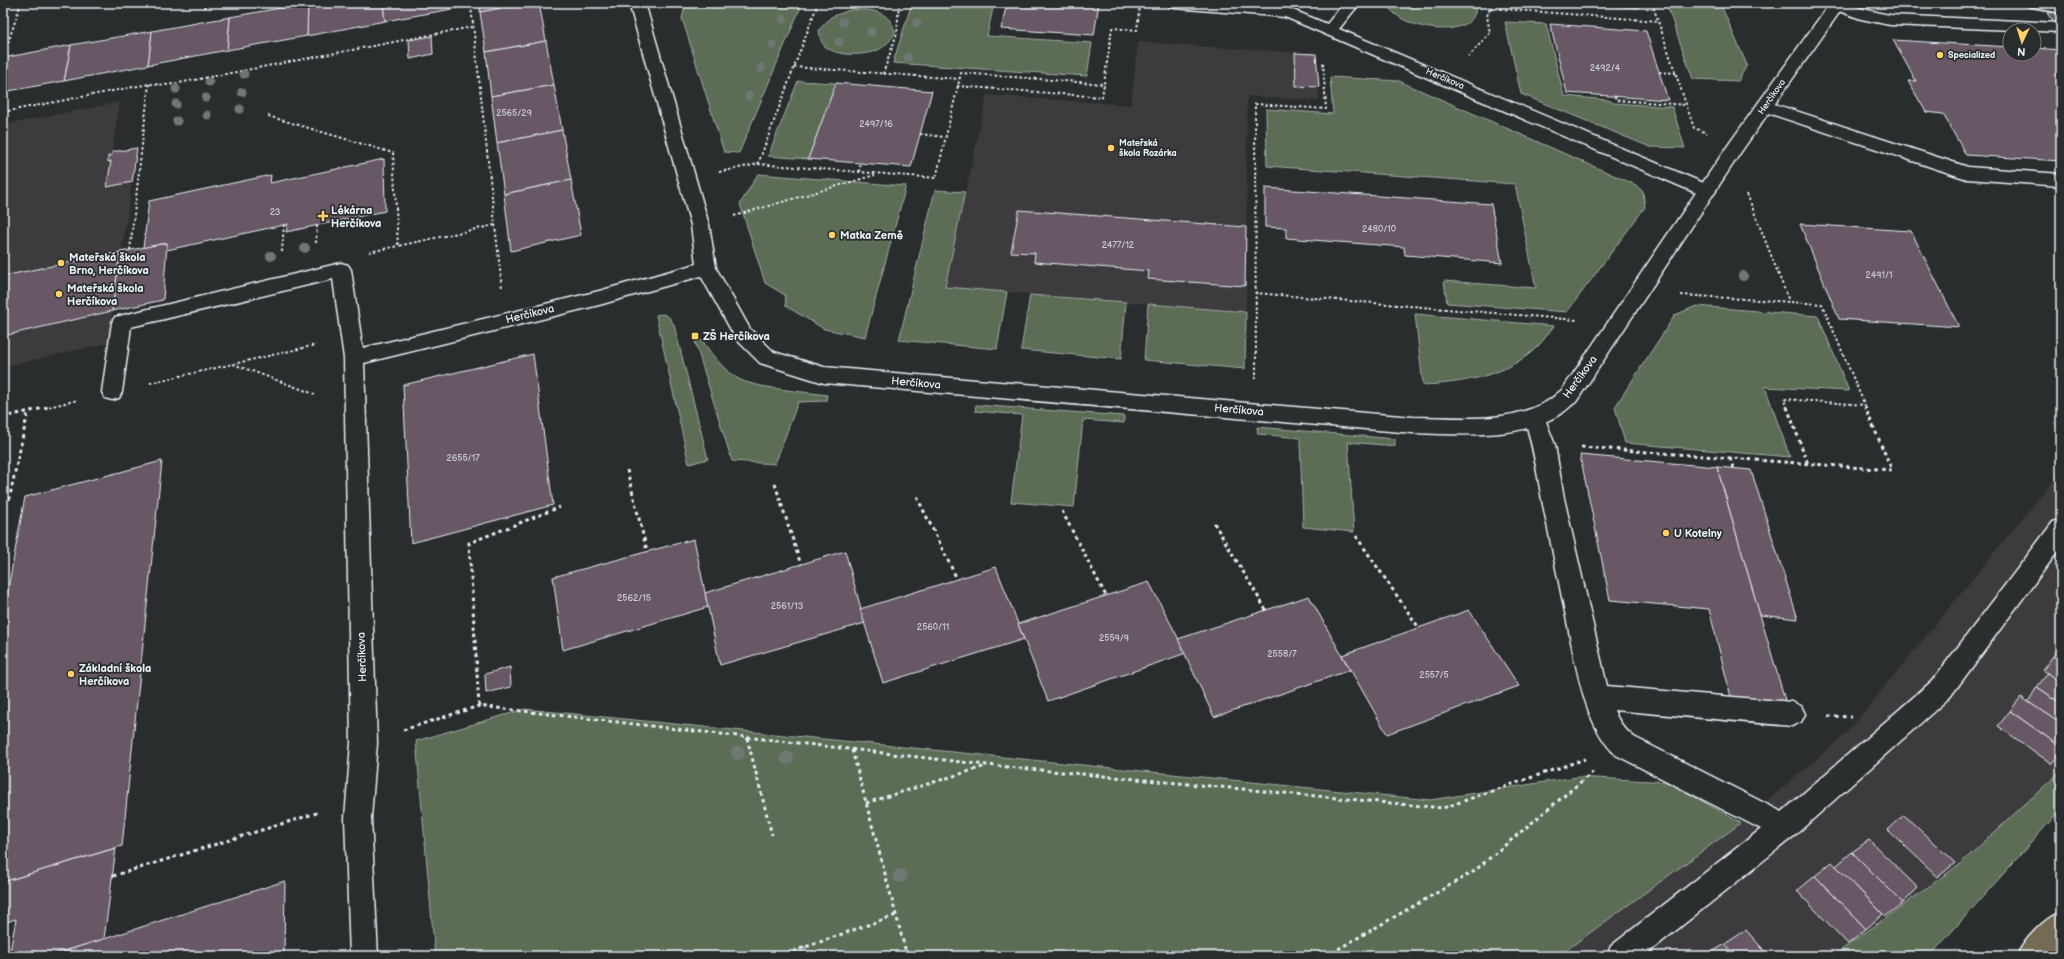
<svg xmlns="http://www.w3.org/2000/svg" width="2064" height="959" font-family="'Balsamiq Sans',sans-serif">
<rect width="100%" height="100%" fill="#2a2d2e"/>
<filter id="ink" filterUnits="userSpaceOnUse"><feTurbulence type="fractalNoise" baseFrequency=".025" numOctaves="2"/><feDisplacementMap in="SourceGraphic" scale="8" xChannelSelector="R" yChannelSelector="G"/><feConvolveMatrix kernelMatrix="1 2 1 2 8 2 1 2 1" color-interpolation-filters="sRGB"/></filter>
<g filter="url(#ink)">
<g fill="#3c3a3e">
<polygon points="1138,42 1316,54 1319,101 1247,96 1246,312 945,287 987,95 1131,105"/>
<polygon points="120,102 112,152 137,148 108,343 3,367 3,125"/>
<polygon points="2061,471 2061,771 2059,773 1960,864 1833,956 1558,956 1741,823 1846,734"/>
</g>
<g fill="#5c6c55" stroke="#a2aea6">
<polygon points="686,3 802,4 739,153 724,152 682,18"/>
<polygon points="912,3 994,3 987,36 1092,43 1087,76 893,63"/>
<path d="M 1386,3 L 1475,3 C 1483,41 1401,34 1386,3 Z"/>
<polygon points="1553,3 1637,3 1639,8"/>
<polygon points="1666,3 1720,3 1747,65 1738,81 1693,79"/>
<path d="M 850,10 C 870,9 891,10 895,33 C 891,40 886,45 880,49 C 866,56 838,57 826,47 C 820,43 820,36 819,30 L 831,17 Z"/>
<polygon points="1505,22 1546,24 1564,96 1608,100 1614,103 1672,107 1685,148 1650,147 1521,94"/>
<polygon points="1330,77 1399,81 1636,185 1643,192 1645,207 1567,312 1447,303 1444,281 1536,288 1515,184 1267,166 1266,109 1333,114"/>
<polygon points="798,81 836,83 808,159 768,156"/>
<polygon points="758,174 906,186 865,337 824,329 786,306 785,295 765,283 740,204"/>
<polygon points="935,190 965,192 945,287 1007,292 997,349 899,340"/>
<polygon points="1030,295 1126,302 1121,359 1021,350"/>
<polygon points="1148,304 1246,312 1245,369 1144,360"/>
<polygon points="1696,306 1818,316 1849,391 1765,387 1790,457 1625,443 1615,407 1675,315"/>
<polygon points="663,314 669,317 674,325 708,459 689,464 656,315"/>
<path d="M 1415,314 L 1554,326 C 1549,332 1544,340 1539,345 C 1509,376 1463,383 1423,385 Z"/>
<path d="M 702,340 C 712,355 722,368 737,378 C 752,388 807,392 827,395 L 826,401 L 798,402 L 775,464 L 732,461 L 695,342 Z"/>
<polygon points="976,405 1124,416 1124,423 1083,420 1074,507 1011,502 1022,415 975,411"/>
<polygon points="1257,427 1395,439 1395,446 1348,442 1354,532 1303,527 1300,438 1258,434"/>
<polygon points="525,709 1430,800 1577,777 1668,782 1741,823 1558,956 435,956 416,741"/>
<polygon points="2061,771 2061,809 1930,956 1833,956 1960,864"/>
</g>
<g fill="#675865" stroke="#e8f1f8">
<polygon points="308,3 383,3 385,21 307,36"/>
<polygon points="308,3 307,36 227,50 230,17"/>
<polygon points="383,3 480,3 480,4 385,21"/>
<polygon points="480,3 528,3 480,12"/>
<polygon points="528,3 539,3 546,41 486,52 480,12"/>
<polygon points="1007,3 1099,3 1094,35 1001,29"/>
<polygon points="2061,12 2061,33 2047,13"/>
<polygon points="230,17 227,50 148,65 152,31"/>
<polygon points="1550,24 1646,31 1668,100 1567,93"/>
<polygon points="152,31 148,65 64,81 71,45"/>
<polygon points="432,36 433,54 410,59 409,40"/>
<polygon points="1893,40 2010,47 2010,54 2034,54 2034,48 2061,50 2061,161 1966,155 1943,114 1926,112 1908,81 1916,81"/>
<polygon points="546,41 554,85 491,96 486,52"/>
<polygon points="71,45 64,81 3,92 3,58"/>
<polygon points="1295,53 1316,54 1319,87 1296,86"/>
<polygon points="836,83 932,91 911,167 808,159"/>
<polygon points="554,85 562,130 497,143 491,96"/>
<polygon points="562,130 571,180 504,194 497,143"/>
<polygon points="137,148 132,182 107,187 111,161 108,162 108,156 112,155 112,152"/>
<polygon points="384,159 385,211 286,232 288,224 167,250 167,243 143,248 149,201 271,175 270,183"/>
<polygon points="571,180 581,235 511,251 504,194"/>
<polygon points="1265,188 1491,204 1502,263 1405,255 1404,247 1286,238 1286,228 1265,227"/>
<polygon points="1019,210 1246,227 1245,286 1148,279 1149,271 1034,262 1035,253 1011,252"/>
<polygon points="1800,224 1911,231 1959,327 1839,319"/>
<polygon points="167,243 163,300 112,311 120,252"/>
<polygon points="120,252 112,311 3,336 3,276"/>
<polygon points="533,354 553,505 411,543 403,385"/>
<polygon points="1580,455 1717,467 1787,707 1732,701 1709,609 1610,600"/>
<polygon points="162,461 122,846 3,882 3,616 25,497"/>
<polygon points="1717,467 1751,470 1798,619 1760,615"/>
<polygon points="694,539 708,607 563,650 553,577"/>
<polygon points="845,551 865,623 720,665 705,593"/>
<polygon points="996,567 1024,639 883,683 860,609"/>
<polygon points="1149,582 1186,653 1048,701 1018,624"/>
<polygon points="1309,596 1350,670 1214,717 1178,639"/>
<polygon points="1469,610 1519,686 1387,734 1342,655"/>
<polygon points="2061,646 2061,661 2053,656"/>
<polygon points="2053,656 2061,661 2061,682 2043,670"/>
<polygon points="510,667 511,687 486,693 485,674"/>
<polygon points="2048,673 2061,682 2061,703 2037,687"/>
<polygon points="2037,687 2061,703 2061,724 2028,702"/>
<polygon points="2021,697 2061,724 2061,747 2010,711"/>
<polygon points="2010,711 2061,747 2061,752 2052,764 1998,726"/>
<polygon points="1904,815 1955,863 1938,877 1888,830"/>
<polygon points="1869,840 1918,888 1903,903 1852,852"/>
<polygon points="116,848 104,939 48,956 9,956 16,919 3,923 3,882"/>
<polygon points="1852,852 1903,903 1885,916 1836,866"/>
<polygon points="1832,862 1883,914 1866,929 1815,876"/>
<polygon points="1815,876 1866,929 1848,944 1797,891"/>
<polygon points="285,881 284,956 48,956 104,939"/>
<polygon points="1746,930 1769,956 1735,956 1725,944"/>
<polygon points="1725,944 1735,956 1707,955"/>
</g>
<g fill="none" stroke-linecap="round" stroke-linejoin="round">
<defs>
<g id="service">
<polygon points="1166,3 1227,3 1288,8 1327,24 1344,3 1360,3 1339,29 1713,187 1716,191 1713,195 1707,197 1701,195 1285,17 1174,8 1169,6"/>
<path d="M 1831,3 C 1851,3 1870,12 1890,15 L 2058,23 L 2061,24 L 2061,32 L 1890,25 L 1861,19 L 1831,8 L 1829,5 Z"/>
<polygon points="2025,3 2061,3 2061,13 2028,6"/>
<polygon points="1765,101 1968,167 2061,174 2061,186 1967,179 1759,110 1757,106 1759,102"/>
<polygon points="341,263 348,265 351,270 361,337 358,342 351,345 344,342 341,337 333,279 131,327 122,392 119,398 112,400 105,398 102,392 112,322 115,317"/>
<path d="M 1535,409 L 1542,411 L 1555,445 L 1564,498 L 1607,686 L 1792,702 L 1801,706 L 1805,714 L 1801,722 L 1792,726 L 1614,710 C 1618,721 1625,730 1634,737 L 1782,812 L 1932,681 L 2053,522 L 2061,519 L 2061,547 L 1950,697 L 1794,836 L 1644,956 L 1607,956 L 1611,946 L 1761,829 L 1616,755 C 1583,725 1575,658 1566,617 C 1558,578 1550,539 1542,500 C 1537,472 1533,445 1524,417 L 1528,411 Z"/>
</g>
<path id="minor" d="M 629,3 L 645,3 L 709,225 L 716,268 L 750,329 L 774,352 L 824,367 L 1413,417 C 1456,417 1504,424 1544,403 C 1551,400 1556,394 1562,390 L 1731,141 L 1830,3 L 1846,3 L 1743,149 L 1576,402 C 1571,405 1567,410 1562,413 C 1519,441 1461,434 1413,433 L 824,383 L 760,363 L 736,339 L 701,276 L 599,305 L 364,363 L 377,743 L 371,818 L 378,956 L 350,956 L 345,818 L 351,743 L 344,358 L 341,337 L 344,332 L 351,329 L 358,332 L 363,348 L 599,291 L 696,264 L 691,225 Z"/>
<path id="trunk" d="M 2061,912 L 2061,946 L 2051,956 L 2017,956 C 2024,939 2044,919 2061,912 Z"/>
</defs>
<use href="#service" stroke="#e8f1f8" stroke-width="3"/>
<use href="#minor" stroke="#e8f1f8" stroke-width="3"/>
<use href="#trunk" stroke="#e8f1f8" stroke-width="3"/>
<g stroke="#e8f1f8" stroke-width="2" stroke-dasharray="2.5 2.5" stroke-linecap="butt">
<polyline points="893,3 899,3"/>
<polyline points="1652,3 1694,128 1707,133"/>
<polyline points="471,6 502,288"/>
<polyline points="204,8 206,3"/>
<polyline points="1490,8 1658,21"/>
<polyline points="8,43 21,3"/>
<polyline points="1468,57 1490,33 1487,16 1490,8 1488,3"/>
<polyline points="794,67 959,79"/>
<polyline points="1659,72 1676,73"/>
<polyline points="883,74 897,33 899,3"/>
<polyline points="957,86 1102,97 1104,84"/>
<polyline points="1615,96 1616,100 1686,105"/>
<polyline points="3,112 149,84 168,85 472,27"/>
<polyline points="268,116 393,153 398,246 495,225"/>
<polyline points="920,134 945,137"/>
<polyline points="758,164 818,3"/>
<polyline points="719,172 758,164 936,178 961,73 1104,84 1112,28 1137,30 1140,3"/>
<polyline points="859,172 861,163"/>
<polyline points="1747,194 1789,301"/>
<polyline points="734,216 875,175"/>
<polyline points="316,243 317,226"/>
<polyline points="130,250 149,84"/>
<polyline points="282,252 284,224"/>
<polyline points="369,252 398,246"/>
<polyline points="1255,293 1577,320"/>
<polyline points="1681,295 1822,304 1866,408"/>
<polyline points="233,364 317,395"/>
<polyline points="1256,379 1255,104 1326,109 1323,61"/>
<polyline points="150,383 316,345"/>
<polyline points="44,408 78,400"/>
<polyline points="1787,408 1784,399 1865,405"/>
</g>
<g stroke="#e8f1f8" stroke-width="3" stroke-dasharray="3.5 3.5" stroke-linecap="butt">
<polyline points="1787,407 1808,464"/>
<polyline points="3,417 49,407"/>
<polyline points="1581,447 1892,470 1865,407"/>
<polyline points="1730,458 1733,468"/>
<polyline points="627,470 647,551"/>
<polyline points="775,484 801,565"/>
<polyline points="917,497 957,579"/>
<polyline points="9,500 28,412"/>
<polyline points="1062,511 1106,596"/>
<polyline points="1214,523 1266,610"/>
<polyline points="1356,536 1419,628"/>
<polyline points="479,706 469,543 560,507"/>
<polyline points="1828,716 1851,717"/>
<polyline points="403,730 479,706 987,765 1443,808 1585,759"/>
<polyline points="747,738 772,835"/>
<polyline points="852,750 907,956"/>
<polyline points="866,803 986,766"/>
<polyline points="113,876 320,812"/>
<polyline points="801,955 805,947"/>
<polyline points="780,956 896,915"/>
<polyline points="1326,956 1473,872 1595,770"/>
</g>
<use href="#service" fill="#2a2d2e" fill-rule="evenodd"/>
<use href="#minor" fill="#2a2d2e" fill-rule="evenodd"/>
<use href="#trunk" fill="#746b52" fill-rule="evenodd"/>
</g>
<g fill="#707875">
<circle cx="783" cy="19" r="4.5"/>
<circle cx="843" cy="22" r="4.5"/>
<circle cx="917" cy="23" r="4.5"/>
<circle cx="871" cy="32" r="4.5"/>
<circle cx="839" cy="42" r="4.5"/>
<circle cx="773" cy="45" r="4.5"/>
<circle cx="908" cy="57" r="4.5"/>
<circle cx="761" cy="68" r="4.5"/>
<circle cx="244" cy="74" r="4.5"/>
<circle cx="209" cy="82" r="4.5"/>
<circle cx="176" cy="89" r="4.5"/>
<circle cx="242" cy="92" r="4.5"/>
<circle cx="749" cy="96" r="4.5"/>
<circle cx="206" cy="98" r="4.5"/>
<circle cx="176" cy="104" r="4.5"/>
<circle cx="240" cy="109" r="4.5"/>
<circle cx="207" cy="115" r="4.5"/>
<circle cx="177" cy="121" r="4.5"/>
<circle cx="305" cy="248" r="5"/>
<circle cx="271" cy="256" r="5"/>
<circle cx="1743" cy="276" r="5"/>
<circle cx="738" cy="753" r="7"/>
<circle cx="787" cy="758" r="7"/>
<circle cx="900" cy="876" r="7"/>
</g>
</g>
<g fill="#ffd166" stroke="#2a2d2e" stroke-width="1.5">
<circle cx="1940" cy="55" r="4"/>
<circle cx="1111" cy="148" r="4"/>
<path d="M321 210h4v4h4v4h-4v4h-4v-4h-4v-4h4z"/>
<circle cx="832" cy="235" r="4"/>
<circle cx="61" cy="263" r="4"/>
<circle cx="59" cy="294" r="4"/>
<rect x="691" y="332" width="8" height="8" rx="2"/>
<circle cx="1666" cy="533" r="4"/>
<circle cx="71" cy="674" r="4"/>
</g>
<g text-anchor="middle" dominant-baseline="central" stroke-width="3.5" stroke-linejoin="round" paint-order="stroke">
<g font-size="9" font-weight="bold" fill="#e8f1f8" stroke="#2a2d2e" text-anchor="start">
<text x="1948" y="55">Specialized</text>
<text x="1119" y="143">Mateřská<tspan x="1119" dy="10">škola Rozárka</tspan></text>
</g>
<g font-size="9" fill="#c8cbd3">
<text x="1605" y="68">2492/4</text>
<text x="514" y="113">2565/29</text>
<text x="876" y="124">2497/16</text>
<text x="275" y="212">23</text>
<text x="1379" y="229">2480/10</text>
<text x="1118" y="245">2477/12</text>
<text x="1879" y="275">2491/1</text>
<text x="463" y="458">2655/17</text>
<text x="634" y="598">2562/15</text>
<text x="787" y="606">2561/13</text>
<text x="933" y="627">2560/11</text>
<text x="1114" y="638">2559/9</text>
<text x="1282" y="654">2558/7</text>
<text x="1434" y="675">2557/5</text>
</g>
<g font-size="9" fill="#e8f1f8" stroke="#2a2d2e">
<text transform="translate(1445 79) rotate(23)">Herčíkova</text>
<text transform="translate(1772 97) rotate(-55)">Herčíkova</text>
</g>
<g font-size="11" font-weight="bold" fill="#e8f1f8" stroke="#2a2d2e" text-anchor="start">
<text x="331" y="210">Lékárna<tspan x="331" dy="13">Herčíkova</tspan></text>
<text x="840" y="235">Matka Země</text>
<text x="69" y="257">Mateřská škola<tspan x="69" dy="13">Brno, Herčíkova</tspan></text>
<text x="67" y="288">Mateřská škola<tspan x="67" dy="13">Herčíkova</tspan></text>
<text x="703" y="336">ZŠ Herčíkova</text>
<text x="1674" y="533">U Kotelny</text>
<text x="79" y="668">Základní škola<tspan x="79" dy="13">Herčíkova</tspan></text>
</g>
<g font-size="11" fill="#e8f1f8" stroke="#2a2d2e">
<text transform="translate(530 314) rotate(-14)">Herčíkova</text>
<text transform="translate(1580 377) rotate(-54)">Herčíkova</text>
<text transform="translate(916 383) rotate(5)">Herčíkova</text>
<text transform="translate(1239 410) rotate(5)">Herčíkova</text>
<text transform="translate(362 657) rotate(-92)">Herčíkova</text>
</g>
</g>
<rect width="2064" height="959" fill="none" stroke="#2a2d2e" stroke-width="16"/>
<rect x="8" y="8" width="2048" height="943" fill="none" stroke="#e8f1f8" stroke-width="1.5" filter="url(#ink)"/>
<g transform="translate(2022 42) rotate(184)"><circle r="19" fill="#2a2d2e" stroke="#767b7f"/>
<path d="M0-3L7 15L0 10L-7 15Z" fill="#ffd166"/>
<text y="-6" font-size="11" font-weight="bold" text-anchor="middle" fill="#e8f1f8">N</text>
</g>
</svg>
